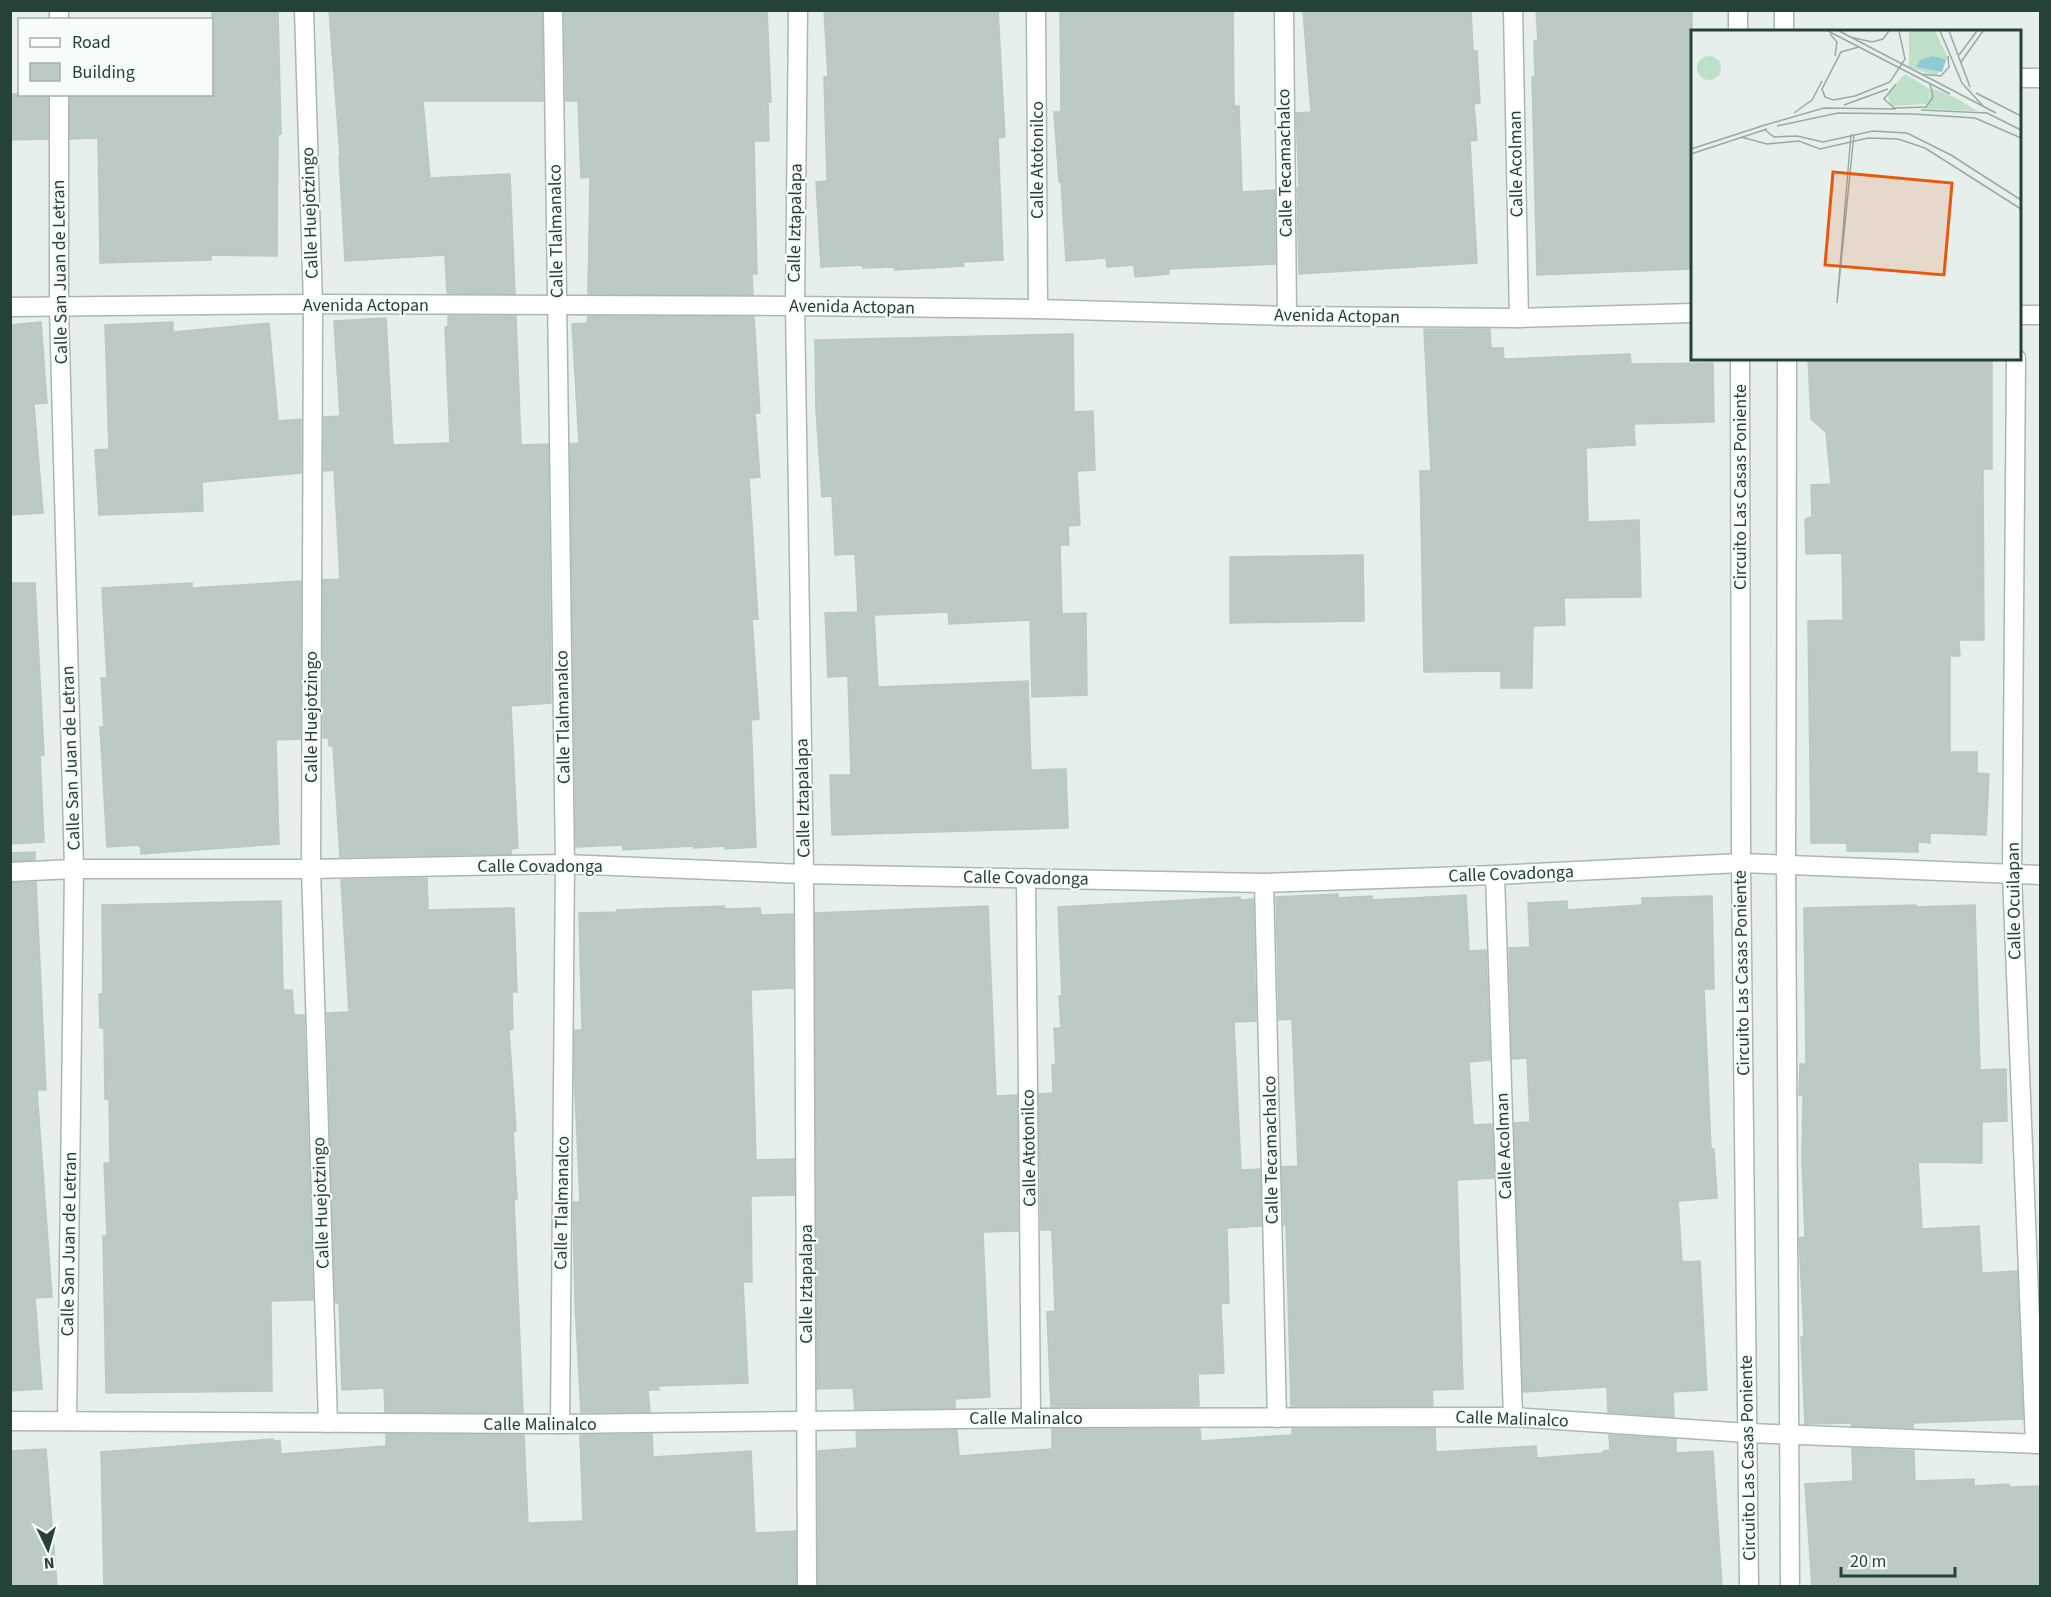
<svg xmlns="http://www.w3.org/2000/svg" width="2051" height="1597" font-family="'Source Sans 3',sans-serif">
<rect width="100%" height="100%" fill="#e6efeb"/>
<g fill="#bbcac4" stroke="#b8c9c2" stroke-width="1.5">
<polygon points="212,10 278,10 281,134 278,135 277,256 211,255 211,260 100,263 98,138 70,139 70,94 212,94"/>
<polygon points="329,10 542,10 543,101 423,101 430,178 510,174 515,294 447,293 445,255 345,261 339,156 340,156"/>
<polygon points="564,10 767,10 771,102 768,102 769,141 754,141 757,274 752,274 753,295 588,294 590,177 581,178 578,101 566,101"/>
<polygon points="824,10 998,10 1005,137 998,138 1003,260 963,262 964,266 895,270 894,267 863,268 863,265 821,267 816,182 827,181 824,77 828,77"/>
<polygon points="1060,10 1233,10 1234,106 1239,106 1242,192 1275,190 1275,264 1169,269 1169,274 1135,277 1134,265 1107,267 1106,258 1066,261 1061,182 1059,182 1054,112 1061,112"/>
<polygon points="1303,10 1471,10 1473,51 1477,51 1480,103 1474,104 1477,140 1470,141 1477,263 1299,274 1297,188 1299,188 1296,113 1311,112"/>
<polygon points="1536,10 1692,10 1692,269 1537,275 1532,77 1535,77 1534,41 1538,41"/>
<polygon points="10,94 48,94 48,139 10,140"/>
<polygon points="448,316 516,316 521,445 548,444 551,703 511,706 518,848 511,849 511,854 340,857 333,746 329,746 329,738 323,738 323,580 340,579 334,470 324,471 324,417 340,416 334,321 386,318 393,445 450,443 445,327 448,327"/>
<polygon points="588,316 754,317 760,413 755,413 760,477 749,478 758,619 752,619 759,719 751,720 756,847 725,849 725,846 694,848 694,846 623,850 623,845 576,847 570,444 579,443 572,324 587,323"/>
<polygon points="41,322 47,403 34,404 43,513 10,515 10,325"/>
<polygon points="173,322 173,332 269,323 278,421 301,419 301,473 202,482 203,511 99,515 95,450 109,449 105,325"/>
<polygon points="1424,329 1490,329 1491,348 1503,348 1504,359 1630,354 1631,364 1713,363 1714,422 1634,424 1635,445 1586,448 1588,522 1639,520 1641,597 1564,598 1565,625 1533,626 1532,688 1501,688 1501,671 1424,672 1420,471 1431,471"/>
<polygon points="1073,334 1074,412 1093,411 1095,470 1077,471 1080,525 1068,526 1069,545 1060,545 1062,614 1086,613 1087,695 1032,697 1030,620 949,624 948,612 874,615 878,687 1028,681 1031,770 1066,769 1068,828 832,835 830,775 851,775 848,676 828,677 825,613 858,612 855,554 835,555 832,496 822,497 816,410 815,340"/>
<polygon points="1808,358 1992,358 1992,469 1983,469 1984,640 1959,640 1960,656 1950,656 1950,752 1977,752 1977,773 1989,774 1986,835 1930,833 1930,843 1918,842 1918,852 1847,851 1847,843 1811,843 1808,621 1843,620 1842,553 1806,554 1805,519 1812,517 1811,485 1831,484 1826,432 1811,419"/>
<polygon points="1363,555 1364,621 1230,623 1230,557"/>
<polygon points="301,581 300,739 276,740 279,844 141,854 140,845 107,847 100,727 104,727 101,678 107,678 102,588 192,583 192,588"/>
<polygon points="10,583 35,583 44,755 40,755 44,842 10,844"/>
<polygon points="35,852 35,860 10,861 10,853"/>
<polygon points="427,878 428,910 514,908 517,992 512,992 513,1029 509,1030 516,1131 513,1131 517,1199 514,1199 523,1413 385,1412 384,1388 342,1390 339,1303 336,1303 335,1300 327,1013 349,1012 341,880"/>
<polygon points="36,882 46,1090 37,1090 52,1297 35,1298 42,1389 10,1391 10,883"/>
<polygon points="1338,894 1338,898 1372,896 1372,900 1466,895 1469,951 1486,950 1490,1060 1469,1062 1473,1125 1492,1124 1494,1178 1457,1180 1463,1389 1432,1390 1433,1406 1291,1406 1286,1224 1284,1225 1282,1167 1298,1166 1292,1019 1279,1020 1276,897"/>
<polygon points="1712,896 1714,989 1704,989 1711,1149 1714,1149 1717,1198 1678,1201 1682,1262 1700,1261 1707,1390 1673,1392 1674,1417 1608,1412 1607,1387 1523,1392 1514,1123 1530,1122 1527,1058 1512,1059 1509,948 1530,947 1528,903 1567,901 1567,910 1642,905 1642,898"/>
<polygon points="1240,897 1240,900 1253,899 1256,1021 1234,1022 1241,1170 1260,1169 1261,1226 1227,1228 1229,1303 1221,1304 1224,1373 1198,1374 1199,1406 1051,1407 1047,1312 1055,1311 1052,1232 1051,1230 1041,1230 1039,1094 1053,1093 1052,1065 1056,1065 1054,1028 1061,1028 1059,996 1062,996 1058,907"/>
<polygon points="281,901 283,990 292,990 294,1015 304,1015 313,1300 271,1301 272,1391 106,1393 103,1236 107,1236 104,1163 110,1163 109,1099 105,1099 104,1028 100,1028 99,994 103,994 102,905"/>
<polygon points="1916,905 1916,907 1975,905 1980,1070 2006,1069 2007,1121 1982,1122 1982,1163 1918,1162 1922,1229 1979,1226 1982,1273 2017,1271 2023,1419 1913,1423 1913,1428 1852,1426 1851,1423 1805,1424 1801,1337 1804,1337 1799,1238 1805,1237 1802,1161 1803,1095 1799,1095 1800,1064 1806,1064 1804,908"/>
<polygon points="724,906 724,909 760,908 761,915 793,914 793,988 751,990 756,1160 794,1159 794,1195 751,1196 752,1282 743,1282 748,1383 658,1386 659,1390 648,1390 650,1412 581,1412 575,1303 573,1211 573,1202 580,1202 574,1071 575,1030 582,1030 579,913 617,912 617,910"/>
<polygon points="988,906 996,1096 1017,1095 1018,1231 983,1232 990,1397 955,1399 955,1408 855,1409 853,1388 817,1389 815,913"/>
<polygon points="1435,1428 1436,1452 1536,1446 1537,1458 1603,1453 1603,1451 1610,1450 1609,1435 1676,1439 1676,1453 1713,1451 1722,1587 818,1587 818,1451 857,1448 856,1431 957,1430 959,1456 1052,1449 1052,1429 1200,1429 1201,1441 1292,1435 1292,1429"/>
<polygon points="386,1434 524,1435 528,1523 583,1521 580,1435 652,1434 653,1457 751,1451 755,1533 796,1531 796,1587 104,1587 101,1452 273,1439 273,1441 280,1441 281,1454 386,1446"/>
<polygon points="1852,1448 1914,1451 1915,1481 1974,1479 1974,1486 2009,1484 2009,1487 2040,1486 2040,1587 1812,1587 1805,1484 1853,1481"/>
<polygon points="46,1449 57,1587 10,1587 10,1451"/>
</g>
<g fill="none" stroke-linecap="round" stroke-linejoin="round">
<defs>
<g id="minor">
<polyline points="59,10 59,20"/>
<polyline points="304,10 313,304 311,869 328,1423"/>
<polyline points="553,10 565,864 560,1424"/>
<polyline points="798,10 795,306 804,874 807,1586"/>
<polyline points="1036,10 1038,309"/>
<polyline points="1284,10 1287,316"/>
<polyline points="1513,10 1519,318"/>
<polyline points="2020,78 2040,78"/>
<polyline points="59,94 59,308 74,869 67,1421"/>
<polyline points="10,307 313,304 795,306 1038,309 1287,316 1519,318 1692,313"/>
<polyline points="2020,315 2040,315"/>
<polyline points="2016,358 2012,875 2035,1444"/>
<polyline points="10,872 74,869 311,869 565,864 804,874 1264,883 1495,875 1741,863 2040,875"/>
<polyline points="1495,875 1513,1417"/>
<polyline points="1026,878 1031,1418"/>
<polyline points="1264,883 1277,1418"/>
<polyline points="10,1421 560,1424 1031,1418 1513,1417 1748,1433 2040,1444"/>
</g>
<g id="tertiary">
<polyline points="1738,10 1738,32"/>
<polyline points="1784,10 1784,32"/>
<polyline points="1740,358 1741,863 1749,1586"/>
<polyline points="1787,358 1786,864 1790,1586"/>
</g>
</defs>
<use href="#minor" stroke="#a8b8b2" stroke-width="21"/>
<use href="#tertiary" stroke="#a8b8b2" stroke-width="21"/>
<use href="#minor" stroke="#fff" stroke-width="18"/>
<use href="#tertiary" stroke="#fff" stroke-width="18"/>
</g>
<g text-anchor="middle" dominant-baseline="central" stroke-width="4.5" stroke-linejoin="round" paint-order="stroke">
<g font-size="18" fill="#24423a" stroke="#f7fbf9">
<text transform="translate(1037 160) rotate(-90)">Calle Atotonilco</text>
<text transform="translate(1285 163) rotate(-91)">Calle Tecamachalco</text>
<text transform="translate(1516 164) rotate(-91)">Calle Acolman</text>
<text transform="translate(310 213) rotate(-92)">Calle Huejotzingo</text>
<text transform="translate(795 223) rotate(-89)">Calle Iztapalapa</text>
<text transform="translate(556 231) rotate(-91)">Calle Tlalmanalco</text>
<text transform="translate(60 272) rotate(-91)">Calle San Juan de Letran</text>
<text x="366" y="305">Avenida Actopan</text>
<text transform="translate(852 307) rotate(1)">Avenida Actopan</text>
<text transform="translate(1337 316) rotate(1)">Avenida Actopan</text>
<text transform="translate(1740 487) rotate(-90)">Circuito Las Casas Poniente</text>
<text transform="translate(311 717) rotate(-90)">Calle Huejotzingo</text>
<text transform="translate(563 717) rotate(-91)">Calle Tlalmanalco</text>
<text transform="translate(71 758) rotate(-92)">Calle San Juan de Letran</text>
<text transform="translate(803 798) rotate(-91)">Calle Iztapalapa</text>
<text x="540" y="866">Calle Covadonga</text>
<text transform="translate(1511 874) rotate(-2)">Calle Covadonga</text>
<text transform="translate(1026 878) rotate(1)">Calle Covadonga</text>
<text transform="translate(2014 901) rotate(-91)">Calle Ocuilapan</text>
<text transform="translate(1742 973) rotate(-91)">Circuito Las Casas Poniente</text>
<text transform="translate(1504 1146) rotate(-92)">Calle Acolman</text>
<text transform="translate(1029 1148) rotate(-91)">Calle Atotonilco</text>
<text transform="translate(1271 1150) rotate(-91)">Calle Tecamachalco</text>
<text transform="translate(321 1203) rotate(-92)">Calle Huejotzingo</text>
<text transform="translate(562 1203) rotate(-89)">Calle Tlalmanalco</text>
<text transform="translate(69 1244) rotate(-89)">Calle San Juan de Letran</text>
<text transform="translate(806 1284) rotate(-90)">Calle Iztapalapa</text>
<text x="1026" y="1418">Calle Malinalco</text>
<text transform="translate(1512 1419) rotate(2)">Calle Malinalco</text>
<text x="540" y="1424">Calle Malinalco</text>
<text transform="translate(1748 1458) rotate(-91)">Circuito Las Casas Poniente</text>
</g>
</g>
<g transform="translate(1691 30)">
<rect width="330" height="330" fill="#e6efeb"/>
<path d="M 218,1 L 244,1 L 257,28 L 245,46 L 218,37 ZM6 38a12 12 0 1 1 24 0a12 12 0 1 1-24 0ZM 214,44 L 239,59 L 236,74 L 199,76 L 197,63 ZM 241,58 L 265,68 L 286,81 L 234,79 Z" fill="#bfe0c8"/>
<path d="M 242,26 L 255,30 L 251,42 L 225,37 L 229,30 Z" fill="#8ec9d4"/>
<path fill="none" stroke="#98aaa4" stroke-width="1.5" d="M 137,1 L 259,64M 148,1 L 305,83M 249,1 L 271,53 L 292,76M 258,1 L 279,57M 139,4 L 146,12 L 144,26M 159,7 L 181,12 L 192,9 L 198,1M 168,17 L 150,22 L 131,59 L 134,67 L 142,70 L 164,66 L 199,52 L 214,29 L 208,1M 268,25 L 286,1M 270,32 L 292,1M 230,44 L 250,46 L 258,37 L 257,26M 205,54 L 193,69 L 203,78 L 235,77 L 242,67 L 239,54M 285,63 L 330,86M 153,75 L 197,59M 230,80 L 296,83 L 330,100M 103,83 L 121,70 L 131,51M 86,96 L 147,83 L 222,84 L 284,88 L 330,108M 67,97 L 133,78 L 205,79M 74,100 L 83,107 L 106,106 L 132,112 L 182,101 L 216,103 L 260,125 L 330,170M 160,104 L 146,273 L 163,104M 50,107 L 76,114 L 108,111 L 129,119 L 177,108 L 207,109 L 234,118 L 330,179M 0,119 L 71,96M 0,124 L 76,99"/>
<path fill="#e8590c" fill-opacity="0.15" stroke="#e8590c" stroke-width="3" d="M 142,142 L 261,153 L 253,245 L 134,235 Z"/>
<rect width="330" height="330" fill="none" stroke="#24423a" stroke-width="3"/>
</g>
<rect width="2051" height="1597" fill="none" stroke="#24423a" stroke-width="24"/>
<rect x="18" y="18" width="195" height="78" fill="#f7fbf9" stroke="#a3b1ad" stroke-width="1.5"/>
<rect x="30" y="38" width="30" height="9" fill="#ffffff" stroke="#a3b1ad" stroke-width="1.5"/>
<text x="72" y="48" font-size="18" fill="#24423a">Road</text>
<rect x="30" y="63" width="30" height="18" fill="#bbcac4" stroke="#a3b1ad" stroke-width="1.5"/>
<text x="72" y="78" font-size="18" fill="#24423a">Building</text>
<g transform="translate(48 1549) rotate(175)" stroke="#f7fbf9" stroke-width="4.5" paint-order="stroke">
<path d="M0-4.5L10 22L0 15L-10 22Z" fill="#24423a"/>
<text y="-9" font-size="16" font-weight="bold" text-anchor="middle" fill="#24423a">N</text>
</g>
<path d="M1841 1567v9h114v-9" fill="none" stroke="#24423a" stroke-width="3"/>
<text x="1850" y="1567" font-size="18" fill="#24423a" stroke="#f7fbf9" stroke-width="4.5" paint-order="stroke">20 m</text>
</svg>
